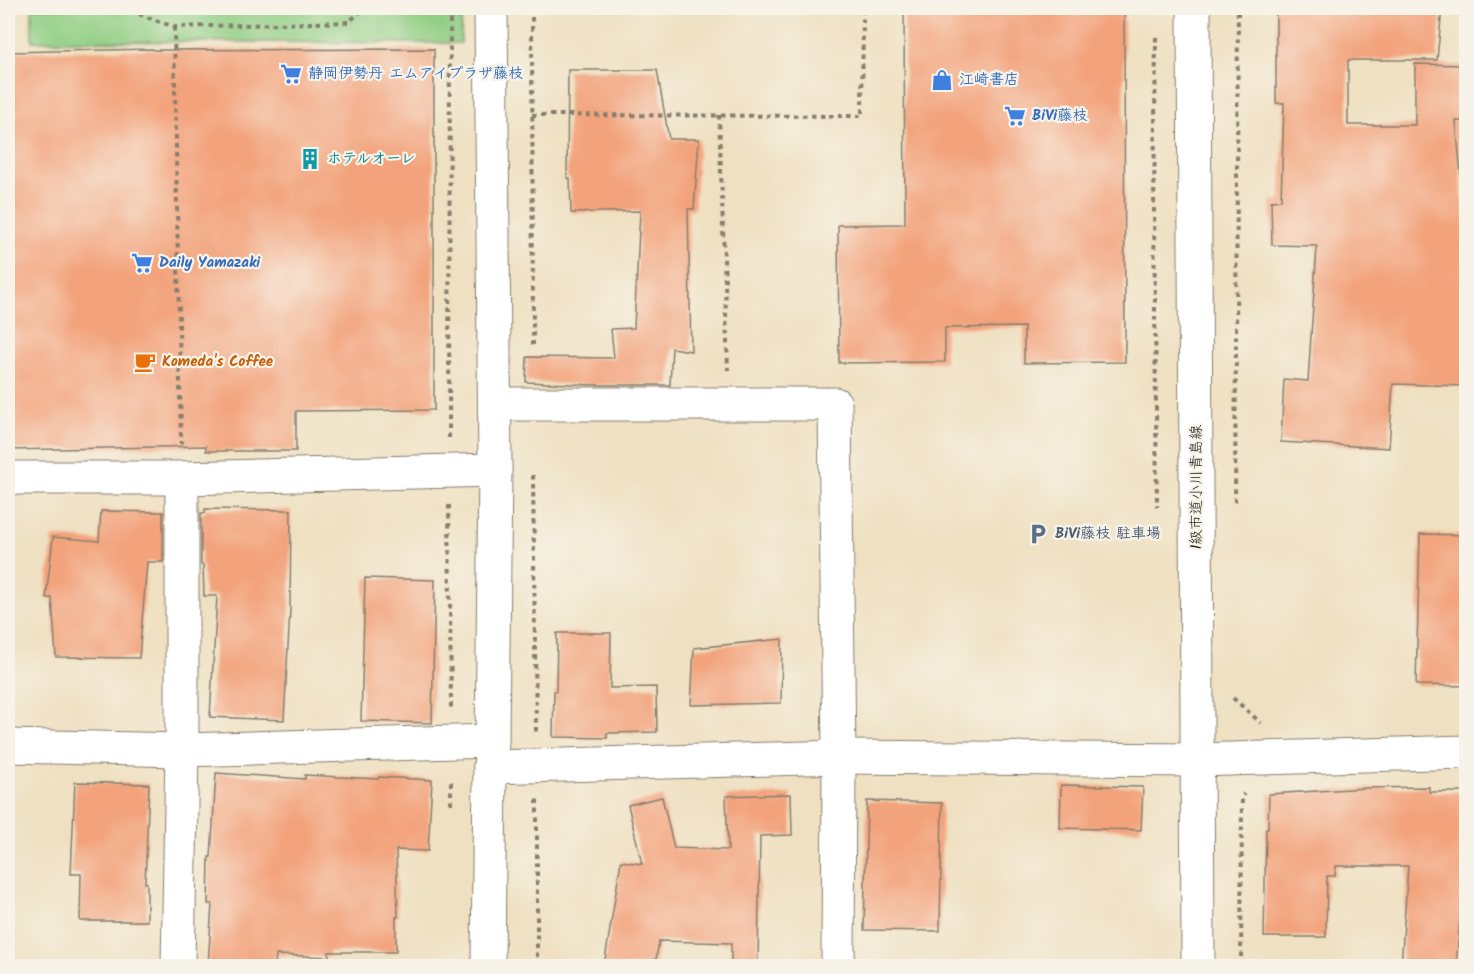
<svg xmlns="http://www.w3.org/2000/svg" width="1474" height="974" font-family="Kalam,'Klee One',sans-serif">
<rect width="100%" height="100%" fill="#f7f3e8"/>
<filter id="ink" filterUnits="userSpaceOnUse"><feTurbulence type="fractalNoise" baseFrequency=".0167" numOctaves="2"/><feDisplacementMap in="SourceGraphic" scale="12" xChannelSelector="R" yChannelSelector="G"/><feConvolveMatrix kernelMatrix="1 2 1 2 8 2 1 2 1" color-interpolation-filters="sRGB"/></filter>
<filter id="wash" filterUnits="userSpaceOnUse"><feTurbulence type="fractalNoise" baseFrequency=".008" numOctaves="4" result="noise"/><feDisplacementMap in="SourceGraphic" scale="24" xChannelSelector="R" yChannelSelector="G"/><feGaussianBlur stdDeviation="1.35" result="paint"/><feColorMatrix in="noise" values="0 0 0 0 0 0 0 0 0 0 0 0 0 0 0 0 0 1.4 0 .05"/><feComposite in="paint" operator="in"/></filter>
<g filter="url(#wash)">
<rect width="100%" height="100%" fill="#efe0c1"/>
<polygon fill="#92cf85" stroke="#577650" stroke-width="1.5" points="32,8 462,8 461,43 32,41"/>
<g id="blocks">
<g fill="#f3a37c">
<polygon points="904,8 1124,8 1125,362 1024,363 1024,327 945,328 945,362 839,363 838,225 905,224"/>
<polygon points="1276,8 1442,8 1437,60 1348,60 1348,125 1415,125 1415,64 1467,65 1467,121 1456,121 1467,242 1467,386 1393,384 1389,448 1281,442 1284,379 1308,381 1317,246 1272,245 1271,201 1281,200 1284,103 1276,103"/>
<polygon points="153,49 154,50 434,49 434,410 296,411 296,451 206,451 206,446 8,450 8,52"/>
<polygon points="568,70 657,70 669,139 699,139 694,209 688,209 691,351 672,348 670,385 593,385 526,382 527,357 614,358 611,329 634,328 640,211 571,213 570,178 567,178"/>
<polygon points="205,509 291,510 290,610 284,720 210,717 217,596 204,596 203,565 201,565 201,513 205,513"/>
<polygon points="101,511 163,512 163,562 147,562 139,658 56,657 52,598 46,598 53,537 99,541"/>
<polygon points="1420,534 1467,535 1467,686 1416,685"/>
<polygon points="365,578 435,580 432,723 361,721"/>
<polygon points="557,633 611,633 610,688 656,687 657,732 607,733 607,738 553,737 554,691 556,691"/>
<polygon points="782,639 781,703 691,705 694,648"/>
<polygon points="216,773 305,779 305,775 378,779 379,777 432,780 428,851 396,850 398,917 396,917 396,952 329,952 329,957 276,955 275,966 208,966 212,904 208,904 209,857 211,857"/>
<polygon points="75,782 149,784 145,883 147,883 147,921 80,921 81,874 71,874"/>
<polygon points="1061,785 1143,787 1141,830 1060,828"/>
<polygon points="1429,787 1429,792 1467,792 1467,902 1461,904 1456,966 1401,966 1408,866 1336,866 1335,876 1327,876 1326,937 1264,937 1266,829 1268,829 1269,794 1366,788"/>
<polygon points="791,794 792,835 760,836 758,966 731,966 731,943 659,941 655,966 604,966 621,861 642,864 628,805 662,797 674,848 728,850 726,796"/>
<polygon points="867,801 942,803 940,931 864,930"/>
</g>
</g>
</g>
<g filter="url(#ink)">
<use href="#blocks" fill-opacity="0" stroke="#867e6e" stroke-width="1.5"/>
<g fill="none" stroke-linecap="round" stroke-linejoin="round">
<defs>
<g id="minor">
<polyline points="495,404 835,404 839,757 838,966"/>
<polyline points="8,746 182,750 492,741"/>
<polyline points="839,757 1198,760 1466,752"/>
<polyline points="178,966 182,750 182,478"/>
</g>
<g id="tertiary">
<polyline points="1194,8 1198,966"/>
<polyline points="8,478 182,478 495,470"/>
<polyline points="490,767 839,757"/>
<polyline points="488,966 490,767 492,741 495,470 491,8"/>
</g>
</defs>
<use href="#minor" stroke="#867e6e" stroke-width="35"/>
<use href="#tertiary" stroke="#867e6e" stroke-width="35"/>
<g stroke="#867e6e" stroke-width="4" stroke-dasharray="4.5 4.5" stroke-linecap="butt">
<polyline points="122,8 174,27 349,22 364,8"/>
<polyline points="532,8 533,345"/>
<polyline points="174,27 181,444"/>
<polyline points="1156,37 1154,208 1157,507"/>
<polyline points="532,115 862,116 863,8"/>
<polyline points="719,115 728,370"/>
<polyline points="449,438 450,8"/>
<polyline points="533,475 536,732"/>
<polyline points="1235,502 1238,8"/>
<polyline points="449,505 451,708"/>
<polyline points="1233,698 1261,723"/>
<polyline points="451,804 451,778"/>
<polyline points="537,966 537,799"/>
<polyline points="1241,966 1242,796 1244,794"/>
</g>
<use href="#minor" stroke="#fff" stroke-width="33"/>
<use href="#tertiary" stroke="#fff" stroke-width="33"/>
</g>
</g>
<defs>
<symbol id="supermarket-bare" viewBox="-9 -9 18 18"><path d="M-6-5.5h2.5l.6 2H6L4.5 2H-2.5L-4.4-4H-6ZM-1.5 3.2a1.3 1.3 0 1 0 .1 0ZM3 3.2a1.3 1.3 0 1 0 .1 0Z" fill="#3f7fe0" stroke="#f7f3e8" stroke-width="2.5" paint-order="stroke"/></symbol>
<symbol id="shop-bare" viewBox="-9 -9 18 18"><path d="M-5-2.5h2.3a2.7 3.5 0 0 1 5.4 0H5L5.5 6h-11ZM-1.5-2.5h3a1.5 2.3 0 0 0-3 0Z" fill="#3f7fe0" stroke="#f7f3e8" stroke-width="2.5" paint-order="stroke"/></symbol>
<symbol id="building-bare" viewBox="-9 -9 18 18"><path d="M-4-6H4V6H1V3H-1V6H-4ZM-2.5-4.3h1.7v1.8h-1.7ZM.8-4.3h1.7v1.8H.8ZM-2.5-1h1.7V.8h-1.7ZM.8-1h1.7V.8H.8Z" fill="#0f9aa8" stroke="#f7f3e8" stroke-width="2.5" paint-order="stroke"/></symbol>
<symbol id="cafe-bare" viewBox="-9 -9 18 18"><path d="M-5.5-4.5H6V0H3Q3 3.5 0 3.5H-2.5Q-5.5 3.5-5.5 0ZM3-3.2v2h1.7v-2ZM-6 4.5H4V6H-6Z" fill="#e8710a" stroke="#f7f3e8" stroke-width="2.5" paint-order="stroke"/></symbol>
<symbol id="parking-bare" viewBox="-9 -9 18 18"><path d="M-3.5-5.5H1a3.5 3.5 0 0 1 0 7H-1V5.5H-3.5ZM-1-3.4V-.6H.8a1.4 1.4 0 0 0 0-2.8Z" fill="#5c6f8a" stroke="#f7f3e8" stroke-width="2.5" paint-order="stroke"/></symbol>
</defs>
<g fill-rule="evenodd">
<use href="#supermarket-bare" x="276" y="59" width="30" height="30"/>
<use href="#shop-bare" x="927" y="65" width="30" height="30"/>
<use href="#supermarket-bare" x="1000" y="101" width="30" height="30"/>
<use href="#building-bare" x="295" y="144" width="30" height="30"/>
<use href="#supermarket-bare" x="127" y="248" width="30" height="30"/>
<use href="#cafe-bare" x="130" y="347" width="30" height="30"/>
<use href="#parking-bare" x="1023" y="519" width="30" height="30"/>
</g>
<g text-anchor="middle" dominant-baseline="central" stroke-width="4.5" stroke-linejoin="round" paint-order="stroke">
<g font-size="15" font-weight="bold" fill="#366cbe" stroke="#f7f3e8" text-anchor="start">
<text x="308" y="74">静岡伊勢丹 エムアイプラザ藤枝</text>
<text x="959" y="80">江崎書店</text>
<text x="1032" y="116">BiVi藤枝</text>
<text x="159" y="263">Daily Yamazaki</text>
</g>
<g font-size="15" font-weight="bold" fill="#0d838f" stroke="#f7f3e8" text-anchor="start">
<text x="327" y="159">ホテルオーレ</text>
</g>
<g font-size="15" font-weight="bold" fill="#c56008" stroke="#f7f3e8" text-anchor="start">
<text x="162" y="362">Komeda's Coffee</text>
</g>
<g font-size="15" fill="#1c1c1c" stroke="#f7f3e8">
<text transform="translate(1197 487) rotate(-90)">1級市道小川青島線</text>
</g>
<g font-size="15" font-weight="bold" fill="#4e5e75" stroke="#f7f3e8" text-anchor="start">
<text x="1055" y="534">BiVi藤枝 駐車場</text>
</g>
</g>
<rect width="1474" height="974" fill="none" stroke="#f7f3e8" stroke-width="30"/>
</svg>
